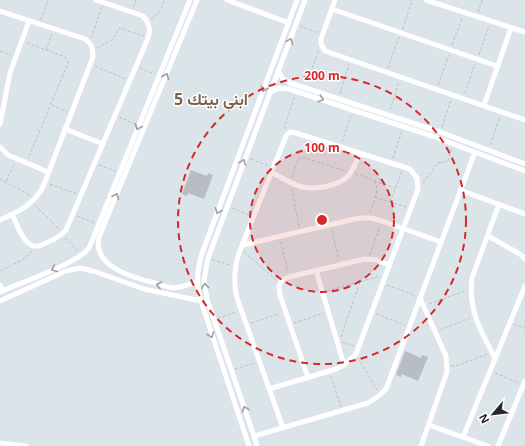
<svg xmlns="http://www.w3.org/2000/svg" width="525" height="446" font-family="'Noto Sans',Vazirmatn,sans-serif">
<rect width="100%" height="100%" fill="#dae4e9"/>
<g fill="#b7bdc2">
<polygon points="191,170 207,176 208,173 213,175 204,199 188,193 187,196 182,194"/>
<polygon points="405,351 421,358 422,355 428,357 418,381 402,374 401,377 396,375"/>
</g>
<g fill="none" stroke-linecap="round" stroke-linejoin="round">
<g stroke="#bebebe" stroke-width="1" stroke-dasharray="3 2" stroke-linecap="butt">
<polyline points="133,7 136,0"/>
<polyline points="478,12 482,0"/>
<polyline points="151,19 160,11 165,0"/>
<polyline points="41,20 48,0"/>
<polyline points="300,26 318,33"/>
<polyline points="403,29 412,0"/>
<polyline points="91,38 102,7"/>
<polyline points="27,43 65,57 68,63 28,159"/>
<polyline points="452,45 462,18"/>
<polyline points="97,48 113,39 119,28 144,36"/>
<polyline points="46,50 52,34"/>
<polyline points="0,51 11,55"/>
<polyline points="479,55 489,26"/>
<polyline points="95,66 126,79"/>
<polyline points="140,68 154,74"/>
<polyline points="312,68 319,50"/>
<polyline points="388,68 399,37"/>
<polyline points="438,85 449,55"/>
<polyline points="465,93 475,64"/>
<polyline points="340,94 349,64"/>
<polyline points="52,105 67,112"/>
<polyline points="390,110 399,82"/>
<polyline points="119,117 135,124"/>
<polyline points="442,127 451,100"/>
<polyline points="285,129 285,125 295,96"/>
<polyline points="342,142 351,115"/>
<polyline points="490,145 500,116"/>
<polyline points="393,158 402,131"/>
<polyline points="251,159 269,166"/>
<polyline points="99,165 115,171"/>
<path d="M 355,174 C 360,176 369,177 373,181 C 382,187 372,206 369,214"/>
<polyline points="292,178 298,159 301,157 346,171"/>
<polyline points="0,179 31,196"/>
<polyline points="6,181 15,163"/>
<polyline points="374,181 395,188"/>
<polyline points="423,183 438,163 448,161 452,148"/>
<polyline points="50,184 77,194"/>
<polyline points="292,189 299,227"/>
<polyline points="375,197 406,207"/>
<polyline points="390,202 402,171"/>
<polyline points="35,205 60,230"/>
<polyline points="232,208 249,215"/>
<polyline points="77,216 95,223"/>
<polyline points="332,230 339,260"/>
<polyline points="65,238 78,251"/>
<polyline points="281,242 288,272"/>
<polyline points="244,252 276,280"/>
<polyline points="370,255 380,226"/>
<polyline points="212,260 230,265"/>
<polyline points="0,271 24,259 32,251"/>
<polyline points="387,285 416,296"/>
<polyline points="327,291 380,276"/>
<polyline points="429,304 467,290"/>
<polyline points="376,314 405,325"/>
<polyline points="218,318 236,312"/>
<polyline points="251,323 280,314"/>
<polyline points="294,323 324,313"/>
<polyline points="514,324 525,328"/>
<polyline points="440,330 470,318"/>
<polyline points="341,337 360,282"/>
<polyline points="342,342 354,346"/>
<polyline points="358,358 377,390"/>
<polyline points="451,366 459,365 488,354"/>
<polyline points="235,369 255,363"/>
<polyline points="495,373 519,383"/>
<polyline points="331,376 341,407"/>
</g>
<g stroke="#fff" stroke-width="5">
<polyline points="227,0 289,23"/>
<polyline points="335,0 321,39 321,44 325,51 525,120"/>
<polyline points="426,0 525,32"/>
<polyline points="332,9 497,66"/>
<path d="M 0,11 L 85,39 C 92,44 93,49 93,57 L 43,187 C 33,205 18,212 0,220"/>
<polyline points="278,71 283,79 290,83 440,132 525,164"/>
<polyline points="271,92 279,88 289,89 432,136 525,171"/>
<polyline points="484,105 511,28"/>
<polyline points="0,124 10,73 29,21"/>
<polyline points="65,129 103,144"/>
<polyline points="0,147 8,155 48,172"/>
<path d="M 271,172 C 281,177 291,184 302,187 C 316,190 339,186 349,175 C 354,169 357,160 360,153"/>
<polyline points="460,190 525,214"/>
<path d="M 12,214 C 17,224 24,249 39,246 C 42,245 45,243 48,242 C 55,239 61,236 66,230 L 148,38 C 151,29 149,23 143,16 L 96,0"/>
<polyline points="488,236 520,254 525,259"/>
<polyline points="243,245 359,218 372,218 382,221 441,242"/>
<polyline points="316,270 344,365"/>
<path d="M 197,282 C 189,284 181,288 173,288 C 167,287 161,285 155,283 C 134,278 92,267 99,237 L 197,0"/>
<polyline points="0,285 3,291"/>
<path d="M 0,292 C 21,282 77,264 89,248 L 190,0"/>
<polyline points="420,298 446,356 447,372 421,446"/>
<polyline points="0,301 66,271 80,268 93,271 144,289 201,301"/>
<path d="M 495,358 C 481,331 468,311 472,278 L 499,204"/>
<polyline points="308,378 280,295 279,286 282,280 289,277 365,259 376,260 390,265"/>
<path d="M 269,389 L 336,369 L 344,365 L 356,354 L 418,189 L 417,178 L 410,169 L 296,133 L 290,132 L 286,136 L 239,253 C 234,269 233,282 237,298 L 283,428"/>
<polyline points="429,425 488,446"/>
<polyline points="254,436 368,403 380,395 386,389 475,152"/>
<polyline points="463,437 525,286"/>
<polyline points="0,443 26,446"/>
<path d="M 249,446 L 201,301 C 196,285 197,272 201,256 L 297,0"/>
<polyline points="257,446 254,436 207,299 204,280 208,258 305,0"/>
<polyline points="498,446 525,381"/>
</g>
</g>
<defs><path id="oneway-chevron" d="M-2-3.5L2.5 0L-2 3.5" fill="none" stroke-width="1.6" stroke-linecap="round" stroke-linejoin="round"/></defs>
<g stroke="#9e9e9e">
<use href="#oneway-chevron" transform="translate(290 41) rotate(-69)"/>
<use href="#oneway-chevron" transform="translate(166 76) rotate(-68)"/>
<use href="#oneway-chevron" transform="translate(264 89) rotate(110)"/>
<use href="#oneway-chevron" transform="translate(321 99) rotate(18)"/>
<use href="#oneway-chevron" transform="translate(138 127) rotate(112)"/>
<use href="#oneway-chevron" transform="translate(243 162) rotate(-70)"/>
<use href="#oneway-chevron" transform="translate(116 196) rotate(-68)"/>
<use href="#oneway-chevron" transform="translate(218 211) rotate(111)"/>
<use href="#oneway-chevron" transform="translate(54 269) rotate(157)"/>
<use href="#oneway-chevron" transform="translate(159 285) rotate(-166)"/>
<use href="#oneway-chevron" transform="translate(205 286) rotate(-94)"/>
<use href="#oneway-chevron" transform="translate(211 335) rotate(71)"/>
<use href="#oneway-chevron" transform="translate(245 409) rotate(-110)"/>
</g>
<circle cx="322" cy="220" r="72" fill="#d62828" fill-opacity=".12"/>
<g fill="none" stroke="#d62828" stroke-width="2" stroke-dasharray="7 5">
<circle cx="322" cy="220" r="72"/>
<circle cx="322" cy="220" r="144"/>
</g>
<g text-anchor="middle" dominant-baseline="central" stroke-width="3" stroke-linejoin="round" paint-order="stroke">
<g font-size="16" font-weight="bold" fill="#75644b" stroke="#fff">
<text x="211" y="99">ابنى بيتك 5</text>
</g>
</g>
<circle cx="322" cy="220" r="6" fill="#d62828" stroke="#fff" stroke-width="2"/>
<g font-size="12" text-anchor="middle" font-weight="bold" fill="#d62828" stroke="#fff" stroke-width="3" stroke-linejoin="round" paint-order="stroke">
<text x="322" y="80">200 m</text>
<text x="322" y="152">100 m</text>
</g>
<g transform="translate(493 414) rotate(242)" stroke="#ffffff" stroke-width="3" paint-order="stroke">
<path d="M0-3L7 15L0 10L-7 15Z" fill="#282828"/>
<text y="-6" font-size="11" font-weight="bold" text-anchor="middle" fill="#282828">N</text>
</g>
</svg>
